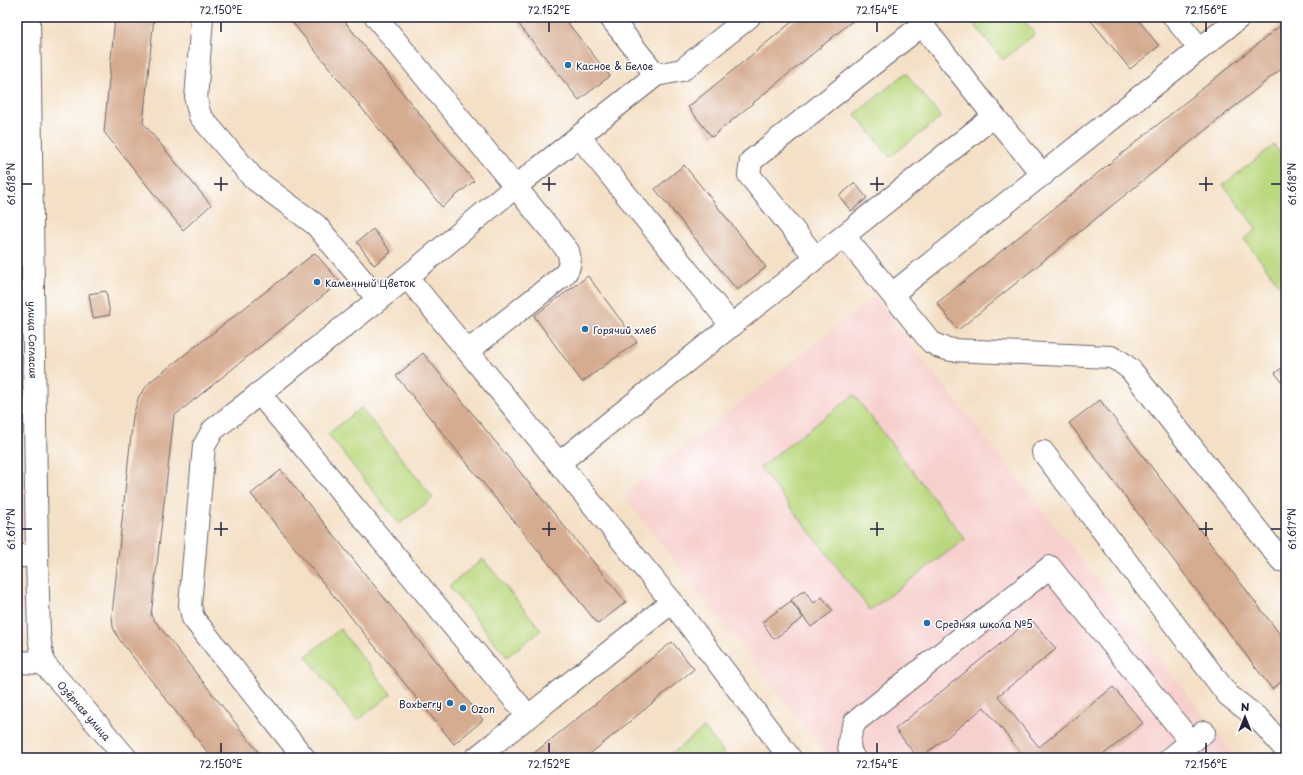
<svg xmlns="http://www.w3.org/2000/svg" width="1303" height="775" font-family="'Playpen Sans',sans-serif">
<rect width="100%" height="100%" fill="#fff"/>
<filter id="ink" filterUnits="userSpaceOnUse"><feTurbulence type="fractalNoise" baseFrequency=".025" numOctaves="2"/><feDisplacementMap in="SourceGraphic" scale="8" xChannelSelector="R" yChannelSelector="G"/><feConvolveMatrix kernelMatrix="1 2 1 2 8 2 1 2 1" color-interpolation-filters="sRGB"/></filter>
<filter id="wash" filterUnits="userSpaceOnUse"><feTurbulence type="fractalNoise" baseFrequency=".012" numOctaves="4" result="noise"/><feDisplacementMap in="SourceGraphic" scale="16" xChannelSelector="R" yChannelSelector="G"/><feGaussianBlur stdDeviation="0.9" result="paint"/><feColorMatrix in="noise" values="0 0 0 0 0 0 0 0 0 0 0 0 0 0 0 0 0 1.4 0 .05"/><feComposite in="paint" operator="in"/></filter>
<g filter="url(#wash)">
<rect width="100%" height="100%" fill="#f4e0c6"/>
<polygon fill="#f7d0ce" points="874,297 1232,751 1224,758 829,758 623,495"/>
<g fill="#bad87e" stroke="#6e7d5c">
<polygon points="968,17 1021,17 1035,34 1003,60"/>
<polygon points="906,73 941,117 890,157 855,114"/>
<polygon points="1274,145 1286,160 1286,290 1284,291 1244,239 1257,229 1223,185"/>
<polygon points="854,395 965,539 870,610 760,467"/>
<polygon points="361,408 433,498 399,524 328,434"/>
<polygon points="483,559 541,630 507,657 449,586"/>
<polygon points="340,629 391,694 357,721 306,656"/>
<polygon points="704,728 724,753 718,758 666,758"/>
</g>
<g id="blocks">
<g fill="#d6ac91">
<polygon points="115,17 154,17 143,123 211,205 183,230 104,132"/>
<polygon points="288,17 341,17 474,181 442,207"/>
<polygon points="513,17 563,17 610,76 579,100"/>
<polygon points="798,17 857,17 712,137 688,107"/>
<polygon points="1088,17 1136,17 1159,46 1130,69"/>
<polygon points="1286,21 1286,65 958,330 937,303"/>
<polygon points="684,165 766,267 737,290 655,189"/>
<polygon points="855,183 867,198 851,211 839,196"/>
<polygon points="373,229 391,252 374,265 357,242"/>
<polygon points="315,253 340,282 174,416 151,616 263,758 212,758 119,639 113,627 112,615 133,416 139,396 151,381"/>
<polygon points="588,276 637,342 582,382 534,316"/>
<polygon points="106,291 110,315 93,318 89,294"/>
<polygon points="423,353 626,602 598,624 396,376"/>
<polygon points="1286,365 1286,387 1275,373"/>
<polygon points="1100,400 1286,642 1286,678 1272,689 1069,423"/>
<polygon points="281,470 483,720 454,744 251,494"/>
<polygon points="804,590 814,603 822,597 833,611 811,627 791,600"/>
<polygon points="791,601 803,618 774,639 762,622"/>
<polygon points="1031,619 1056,649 998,696 1039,747 1113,687 1143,723 1099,758 1025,758 984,707 921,758 918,758 895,729"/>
<polygon points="672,642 694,669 585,758 528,758"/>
</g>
</g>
</g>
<g filter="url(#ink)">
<use href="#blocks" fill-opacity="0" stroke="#6c646c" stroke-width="1"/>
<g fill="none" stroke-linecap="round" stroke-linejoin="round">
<defs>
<g id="minor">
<path id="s1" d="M 29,17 L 37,556 L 39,635 L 43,663"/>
<polyline points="202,17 196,100 200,116 253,178 316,225 378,299"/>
<path d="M 376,17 L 568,251 C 571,260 571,267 564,275 L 468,351"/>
<polyline points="610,17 656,75"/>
<polyline points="1174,17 1200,49"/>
<polyline points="994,116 1043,175"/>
<polyline points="579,136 732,326"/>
<polyline points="844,236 931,342 940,347 952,350 1111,357 1121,362 1131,370 1281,560"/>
<polyline points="407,277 672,602 790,758"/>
<polyline points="892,294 1240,17"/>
<polyline points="259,393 529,717"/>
<polyline points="1043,452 1228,695 1259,719 1286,750"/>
<polyline points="559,463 994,116 922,25 751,161 749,175 816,258"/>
<polyline points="17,556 37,556"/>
<polyline points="17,662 43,663"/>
<path id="s2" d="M 43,663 L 73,696 L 126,758"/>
<polyline points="304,758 193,618 190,605 204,446 213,430 407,277 515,187 656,75 682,70 749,17"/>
<polyline points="476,758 672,602"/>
<path d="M 854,758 C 845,747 850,734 855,722 L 1050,567 L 1191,742"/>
<polyline points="1171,758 1204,732"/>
</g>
</defs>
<use href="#minor" stroke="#6c646c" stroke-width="24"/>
<use href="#minor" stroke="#fff" stroke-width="22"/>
</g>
</g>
<path fill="none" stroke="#22223b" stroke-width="1.5" d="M 221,22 L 221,32M 549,22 L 549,32M 877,22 L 877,32M 1206,22 L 1206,32M 221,177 L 221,191M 549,177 L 549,191M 877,177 L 877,191M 1206,177 L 1206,191M 22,184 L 32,184M 214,184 L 228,184M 542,184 L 556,184M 870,184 L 884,184M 1199,184 L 1213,184M 1271,184 L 1281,184M 221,522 L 221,536M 549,522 L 549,536M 877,522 L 877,536M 1206,522 L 1206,536M 22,529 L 32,529M 214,529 L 228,529M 542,529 L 556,529M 870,529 L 884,529M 1199,529 L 1213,529M 1271,529 L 1281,529M 221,743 L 221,753M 549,743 L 549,753M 877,743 L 877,753M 1206,743 L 1206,753"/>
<g fill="#1f6fb2" stroke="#fff" stroke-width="1.5">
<circle cx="568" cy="65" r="4"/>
<circle cx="317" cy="282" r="4"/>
<circle cx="585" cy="329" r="4"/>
<circle cx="927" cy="623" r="4"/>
<circle cx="450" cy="703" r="4"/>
<circle cx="463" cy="708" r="4"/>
</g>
<g text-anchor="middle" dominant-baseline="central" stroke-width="3" stroke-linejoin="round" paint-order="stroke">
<g font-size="10" fill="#22223b" stroke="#fff" text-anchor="start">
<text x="576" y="65">Касное &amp; Белое</text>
<text x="325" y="282">Каменный Цветок</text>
<text x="593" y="329">Горячий хлеб</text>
<text x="935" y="623">Средняя школа №5</text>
<text x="442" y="703" text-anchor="end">Boxberry</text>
<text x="471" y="708">Ozon</text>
</g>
<g font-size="10" fill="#22223b" stroke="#fff">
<text stroke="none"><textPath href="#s1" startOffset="323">улица Согласия</textPath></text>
<text stroke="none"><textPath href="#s2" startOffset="63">Озёрная улица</textPath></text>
</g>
</g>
<rect width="1303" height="775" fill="none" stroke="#fff" stroke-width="44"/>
<g transform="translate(1245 717)" stroke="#ffffff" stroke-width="3" paint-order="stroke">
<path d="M0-3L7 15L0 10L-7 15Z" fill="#22223b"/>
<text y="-6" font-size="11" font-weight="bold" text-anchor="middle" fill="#22223b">N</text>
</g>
<rect x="22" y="22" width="1259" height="731" fill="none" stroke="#22223b" stroke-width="1.5"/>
<g font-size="10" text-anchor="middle" fill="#22223b">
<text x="221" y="14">72.150°E</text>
<text x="549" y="14">72.152°E</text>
<text x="877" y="14">72.154°E</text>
<text x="1206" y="14">72.156°E</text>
<text transform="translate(11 184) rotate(-90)" y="4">61.618°N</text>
<text transform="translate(1292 184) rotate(-90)" y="4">61.618°N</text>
<text transform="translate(11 529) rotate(-90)" y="4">61.617°N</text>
<text transform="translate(1292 529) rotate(-90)" y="4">61.617°N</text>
<text x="221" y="768">72.150°E</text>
<text x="549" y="768">72.152°E</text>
<text x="877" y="768">72.154°E</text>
<text x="1206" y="768">72.156°E</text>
</g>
</svg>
